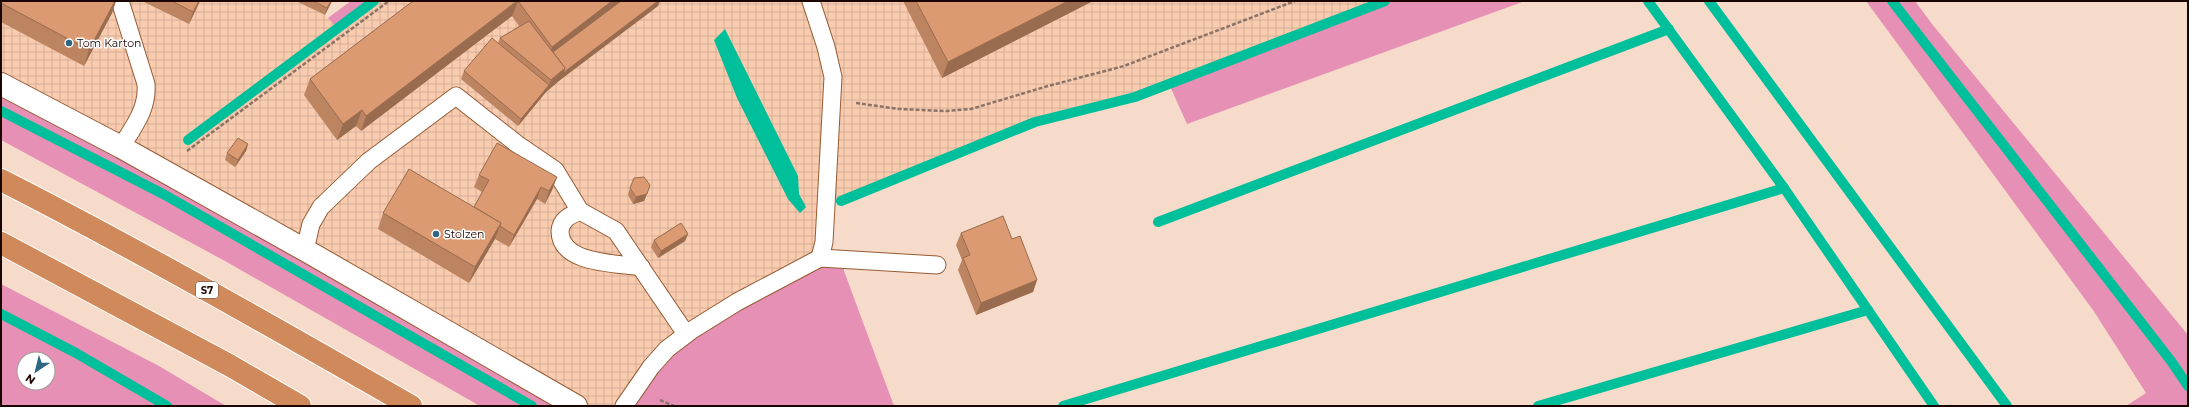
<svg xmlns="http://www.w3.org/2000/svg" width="2189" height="407" font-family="Montserrat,sans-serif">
<defs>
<pattern id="industrial-grid" width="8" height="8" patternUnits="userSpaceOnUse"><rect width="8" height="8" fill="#f9ccb0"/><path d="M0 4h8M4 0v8" fill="none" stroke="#d5ae96"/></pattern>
</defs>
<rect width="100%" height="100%" fill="#f7dbca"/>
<polygon fill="url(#industrial-grid)" points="1,1 296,1 325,15 338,28 374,1 1385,1 1135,97 1035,122 841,201 827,203 820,258 624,406 576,406 1,84"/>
<g fill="#e590b4" fill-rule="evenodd">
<polygon points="351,1 374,1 337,28 328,18"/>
<polygon points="1385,1 1525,1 1187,124 1169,84"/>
<polygon points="1866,1 1915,1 1932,24 2188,335 2188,406 2126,406 2146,393 2093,310"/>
<polygon points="1,84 576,406 480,406 225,261 1,140"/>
<polygon points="820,258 844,259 844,271 894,406 624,406 667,349"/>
<path d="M 1,284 L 159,366 L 226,406 L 1,406 ZM 24,359 L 48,359 L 48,383 L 24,383 Z"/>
</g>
<polygon fill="#00bf9b" points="725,29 798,176 799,194 806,207 800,213 788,199 737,98 714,40"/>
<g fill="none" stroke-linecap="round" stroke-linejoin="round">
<g stroke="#00bf9b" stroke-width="10">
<polyline points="1648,1 1784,188 1934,406"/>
<polyline points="1709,1 2007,406"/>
<polyline points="1892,1 2171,361 2188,386"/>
<polyline points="1,111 165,195 532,406"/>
<polyline points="188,140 374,1"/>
<polyline points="841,201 1035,122 1135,97 1385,1"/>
<polyline points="1158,222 1669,29"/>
<polyline points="1,314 76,353 167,406"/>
<polyline points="1063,406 1784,188"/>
<polyline points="1538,406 1868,310"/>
</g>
<defs>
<g id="service">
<path d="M 120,1 L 146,84 C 148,109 134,126 121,147"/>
<polyline points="811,1 826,47 833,77 824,242 820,258"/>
<path d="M 580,211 C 571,215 561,219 560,231 C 560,265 619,263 641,267"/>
<polyline points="305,250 311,224 321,207 369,161 456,96 517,144 555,170 580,211 616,231 686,334"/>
<polyline points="624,406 651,367 667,349 692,330 737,302 820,258 937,265"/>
</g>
<polyline id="minor" points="1,84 121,147 305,250 576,406"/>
<g id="motorway">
<path d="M 1,180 C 140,251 275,328 411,406"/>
<polyline points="1,243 229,365 300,406"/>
</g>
</defs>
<use href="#service" stroke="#965b33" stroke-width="19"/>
<use href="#minor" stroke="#965b33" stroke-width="24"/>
<use href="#motorway" stroke="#fff" stroke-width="24"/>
<g stroke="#8c7368" stroke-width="2.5" stroke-dasharray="4 2" stroke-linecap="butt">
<polyline points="856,103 899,109 946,111 971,109 1048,86 1124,66 1295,1"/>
<polyline points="187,151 389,1"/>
<polyline points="660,400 674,406"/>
</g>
<use href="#service" stroke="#fff" stroke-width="17"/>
<use href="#minor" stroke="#fff" stroke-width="22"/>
<use href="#motorway" stroke="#d0895b" stroke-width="22"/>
</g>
<g fill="#bc8461">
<polygon points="1,1 116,1 112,13 84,66 1,22"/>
<polygon points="142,1 200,1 189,24"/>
<polygon points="296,1 332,1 325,15"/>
<polygon points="413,1 660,1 658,6 560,80 546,92 518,126 461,79 464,71 498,43 500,38 519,26 512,16 361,131 356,126 337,140 304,95 310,79"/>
<polygon points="903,1 1093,1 942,78"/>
<polygon points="248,144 246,151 235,167 225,160 227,153"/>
<polygon points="479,175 557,177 552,190 545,204 537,199 509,247 495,239 469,283 378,229 383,213 474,207 482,192 474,187"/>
<polygon points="650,185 644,201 633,204 628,195 630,188"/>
<polygon points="961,233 1012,239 1037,280 1033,292 976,315 958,270 962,260 956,245"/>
<polygon points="688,234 685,241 658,258 651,247 654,240"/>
</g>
<g fill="#996c4f">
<polygon points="115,1 116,1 112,13 84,66 89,50"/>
<polygon points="199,1 200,1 189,24 193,12"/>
<polygon points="331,1 332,1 325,15 327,8"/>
<polygon points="518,1 512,16 361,131 366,116"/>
<polygon points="612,1 627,1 549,56 552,47"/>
<polygon points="658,1 660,1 658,6 560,80 546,92 518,126 521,119 549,85 551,80 565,68"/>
<polygon points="1068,1 1093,1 942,78 948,62"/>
<polygon points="362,110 356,126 337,140 343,124"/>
<polygon points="248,144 246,151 235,167 238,160"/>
<polygon points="557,177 552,190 545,204 549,191"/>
<polygon points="541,187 537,199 509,247 514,235"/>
<polygon points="647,194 644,201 633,204 636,197"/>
<polygon points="501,223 495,239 469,283 475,267"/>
<polygon points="688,234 685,241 658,258 661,251"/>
<polygon points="1037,280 1033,292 976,315 981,303"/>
</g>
<g fill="#db9a71" stroke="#996c4f">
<polygon points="1,1 115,1 89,50 1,3"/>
<polygon points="172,1 199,1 193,12"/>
<polygon points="313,1 331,1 327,8"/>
<polygon points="413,1 517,1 366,116 362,110 343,124 310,79"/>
<polygon points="518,1 612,1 552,47"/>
<polygon points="621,1 658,1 563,73 565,68 553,52"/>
<polygon points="916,1 1068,1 948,62"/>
<polygon points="529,21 565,68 551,80 500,38"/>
<polygon points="492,38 549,85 521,119 464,71"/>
<polygon points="238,138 248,144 238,160 227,153"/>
<polygon points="497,143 557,177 549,191 541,187 514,235 500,226 501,223 474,207 489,180 479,175"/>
<polygon points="409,169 501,223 475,267 383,213"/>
<polygon points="644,177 650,185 647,194 636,197 630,188 634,178"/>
<polygon points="1003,216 1012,239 1020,236 1037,280 981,303 963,258 970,255 961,233"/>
<polygon points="681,223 688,234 661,251 654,240"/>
</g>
<g fill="#2f6681" stroke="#fff" stroke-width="1.5">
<circle cx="69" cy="43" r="4"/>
<circle cx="436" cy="234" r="4"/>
</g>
<g text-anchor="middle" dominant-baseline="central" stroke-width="3" stroke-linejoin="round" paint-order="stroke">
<rect fill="#fff" stroke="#5f504c" stroke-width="1" x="196" y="282" width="22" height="16" rx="3"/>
<g font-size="10" font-weight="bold" fill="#1a0500">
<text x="207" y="290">S7</text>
</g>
<g font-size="11" fill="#1a0500" stroke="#fff" text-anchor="start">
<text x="77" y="43">Tom Karton</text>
<text x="444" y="234">Stolzen</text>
</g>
</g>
<rect width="2189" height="407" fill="none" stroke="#1a0500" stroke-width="4"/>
<g transform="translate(36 371) rotate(215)"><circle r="19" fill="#ffffff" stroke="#a39b99"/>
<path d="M0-3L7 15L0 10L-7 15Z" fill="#2f6681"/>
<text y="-6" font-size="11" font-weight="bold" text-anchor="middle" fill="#1a0500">N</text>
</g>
</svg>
